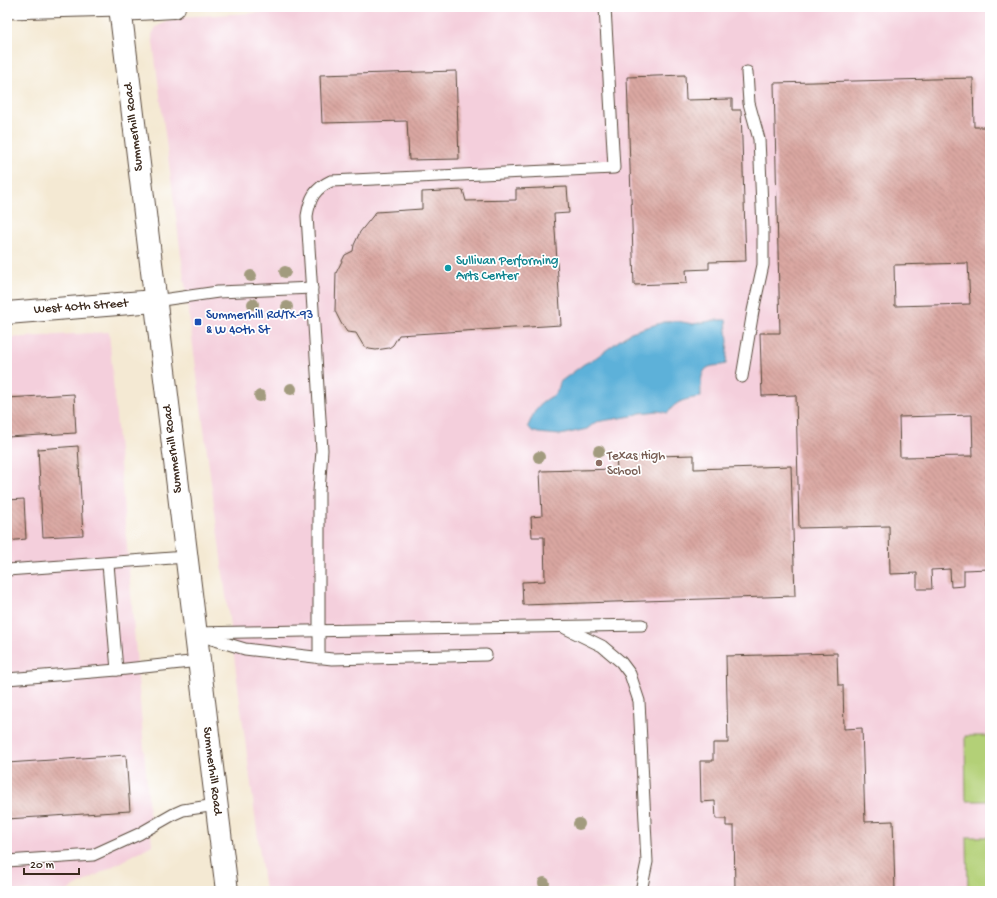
<svg xmlns="http://www.w3.org/2000/svg" width="997" height="898" font-family="'Gochi Hand',sans-serif">
<defs>
<pattern id="building-back-hatch" width="6" height="6" patternUnits="userSpaceOnUse"><rect width="6" height="6" fill="#daa7a2"/><path d="M-1 5l2 2M0 0l6 6M5-1l2 2" fill="none" stroke="#b28883"/></pattern>
</defs>
<rect width="100%" height="100%" fill="#fff"/>
<filter id="ink" filterUnits="userSpaceOnUse"><feTurbulence type="fractalNoise" baseFrequency=".025" numOctaves="2"/><feDisplacementMap in="SourceGraphic" scale="8" xChannelSelector="R" yChannelSelector="G"/><feConvolveMatrix kernelMatrix="1 2 1 2 8 2 1 2 1" color-interpolation-filters="sRGB"/></filter>
<filter id="wash" filterUnits="userSpaceOnUse"><feTurbulence type="fractalNoise" baseFrequency=".012" numOctaves="4" result="noise"/><feDisplacementMap in="SourceGraphic" scale="16" xChannelSelector="R" yChannelSelector="G"/><feGaussianBlur stdDeviation="0.9" result="paint"/><feColorMatrix in="noise" values="0 0 0 0 0 0 0 0 0 0 0 0 0 0 0 0 0 1.4 0 .05"/><feComposite in="paint" operator="in"/></filter>
<g filter="url(#wash)">
<rect width="100%" height="100%" fill="#f4e9d3"/>
<g fill="#f4cfdc">
<polygon points="369,7 990,7 990,891 265,891 152,35 156,27 166,22 178,17"/>
<polygon points="109,332 152,845 67,891 7,891 7,338"/>
</g>
<g fill="#b3d077" stroke="#777d4a">
<polygon points="965,736 990,736 990,801 966,801"/>
<polygon points="967,837 990,837 990,891 968,891"/>
</g>
<path fill="#5db1d9" stroke="#4c6e7c" d="M 717,320 L 726,320 L 728,341 L 726,364 C 720,366 714,365 709,367 C 699,371 701,388 701,397 C 687,399 676,400 668,413 L 658,411 L 640,413 L 632,416 L 596,422 L 587,429 L 560,435 L 538,433 L 532,431 L 528,426 C 532,418 535,408 542,403 C 552,394 557,398 560,382 L 584,364 L 594,359 L 631,332 L 664,322 L 677,321 L 693,324 Z"/>
<g id="blocks">
<g fill="url(#building-back-hatch)" fill-rule="evenodd">
<polygon points="456,71 459,159 409,160 407,121 322,123 320,75"/>
<polygon points="685,75 686,100 732,99 732,110 741,110 746,261 709,262 709,269 686,270 687,283 634,285 627,77"/>
<path d="M 973,78 L 974,127 L 990,127 L 990,521 L 988,521 L 989,569 L 964,570 L 964,586 L 951,587 L 950,569 L 931,570 L 932,589 L 917,589 L 917,573 L 890,574 L 889,526 L 799,528 L 796,395 L 762,396 L 760,333 L 780,333 L 774,83 ZM 968,263 L 970,304 L 895,306 L 894,265 ZM 972,415 L 973,456 L 900,457 L 899,417 Z"/>
<polygon points="567,187 569,213 554,214 561,325 399,335 393,345 389,348 376,350 369,349 363,345 356,333 347,332 341,323 335,311 336,273 345,255 353,251 354,245 360,232 376,212 422,209 422,192 463,190 466,201 516,200 516,189"/>
<polygon points="74,394 76,433 7,437 7,398"/>
<polygon points="78,446 83,535 43,537 38,449"/>
<polygon points="694,455 694,469 791,466 795,596 523,605 522,582 545,581 544,537 532,537 531,517 542,516 540,471 617,469 616,457"/>
<polygon points="24,499 26,539 7,541 7,500"/>
<polygon points="837,653 838,685 843,685 844,729 862,728 865,822 893,821 895,891 735,891 734,826 726,826 726,819 716,819 715,801 701,802 700,761 713,761 713,743 728,743 726,656"/>
<polygon points="126,755 130,811 7,819 7,763"/>
</g>
</g>
</g>
<g filter="url(#ink)">
<use href="#blocks" fill-opacity="0" stroke="#574739" stroke-width="1"/>
<g fill="none" stroke-linecap="round" stroke-linejoin="round">
<defs>
<g id="lane">
<polyline points="7,13 120,10"/>
<polyline points="155,301 218,292 312,288"/>
<polyline points="742,377 753,311 763,265 763,228 759,139 749,103 747,72"/>
<polyline points="108,564 117,670"/>
<polyline points="7,570 186,557"/>
<polyline points="565,628 602,646 621,662 630,674 639,701 647,862 641,891"/>
<polyline points="195,633 642,625"/>
<polyline points="205,637 245,649 332,659 486,655"/>
<path d="M 319,658 L 319,492 L 322,450 L 307,216 C 310,198 314,189 331,181 L 614,168 L 605,7"/>
<polyline points="7,679 117,670 199,661"/>
<polyline points="7,861 93,855 139,834 174,814 183,810 216,805"/>
</g>
<g id="secondary">
<polyline points="120,10 174,7"/>
<polyline points="7,313 155,301"/>
</g>
<polyline id="primary" points="120,7 227,891"/>
</defs>
<use href="#lane" stroke="#574739" stroke-width="13"/>
<use href="#secondary" stroke="#574739" stroke-width="24"/>
<use href="#primary" stroke="#574739" stroke-width="24"/>
<use href="#lane" stroke="#fff" stroke-width="11"/>
<use href="#secondary" stroke="#fff" stroke-width="22"/>
<use href="#primary" stroke="#fff" stroke-width="22"/>
</g>
<g fill="#a29b7e">
<circle cx="285" cy="272" r="6"/>
<circle cx="251" cy="276" r="6"/>
<circle cx="253" cy="304" r="6"/>
<circle cx="287" cy="307" r="6"/>
<circle cx="291" cy="389" r="6"/>
<circle cx="260" cy="396" r="6"/>
<circle cx="599" cy="451" r="6"/>
<circle cx="539" cy="457" r="6"/>
<circle cx="579" cy="824" r="6"/>
<circle cx="544" cy="883" r="6"/>
</g>
</g>
<circle fill="#0f9aa8" stroke="#fff" stroke-width="1.5" cx="448" cy="268" r="4"/>
<rect fill="#1a4fb4" stroke="#fff" stroke-width="1.5" x="194" y="318" width="8" height="8" rx="2"/>
<circle fill="#8d6e63" stroke="#fff" stroke-width="1.5" cx="599" cy="463" r="4"/>
<g text-anchor="middle" dominant-baseline="central" stroke-width="3.5" stroke-linejoin="round" paint-order="stroke">
<g font-size="13" fill="#3b2a1e" stroke="#fff">
<text transform="translate(134 127) rotate(-97)">Summerhill Road</text>
<text transform="translate(81 307) rotate(-4)">West 40th Street</text>
<text transform="translate(173 449) rotate(-97)">Summerhill Road</text>
<text transform="translate(212 771) rotate(83)">Summerhill Road</text>
</g>
<g font-size="13" fill="#0d838f" stroke="#fff" text-anchor="start">
<text x="456" y="261">Sullivan Performing<tspan x="456" dy="15">Arts Center</tspan></text>
</g>
<g font-size="13" fill="#164399" stroke="#fff" text-anchor="start">
<text x="206" y="315">Summerhill Rd/TX-93<tspan x="206" dy="15">&amp; W 40th St</tspan></text>
</g>
<g font-size="13" fill="#785e54" stroke="#fff" text-anchor="start">
<text x="607" y="456">Texas High<tspan x="607" dy="15">School</tspan></text>
</g>
</g>
<rect width="997" height="898" fill="none" stroke="#fff" stroke-width="24"/>
<path d="M24 868v6h55v-6" fill="none" stroke="#3b2a1e" stroke-width="2"/>
<text x="30" y="868" font-size="12" fill="#3b2a1e" stroke="#ffffff" stroke-width="3" paint-order="stroke">20 m</text>
</svg>
